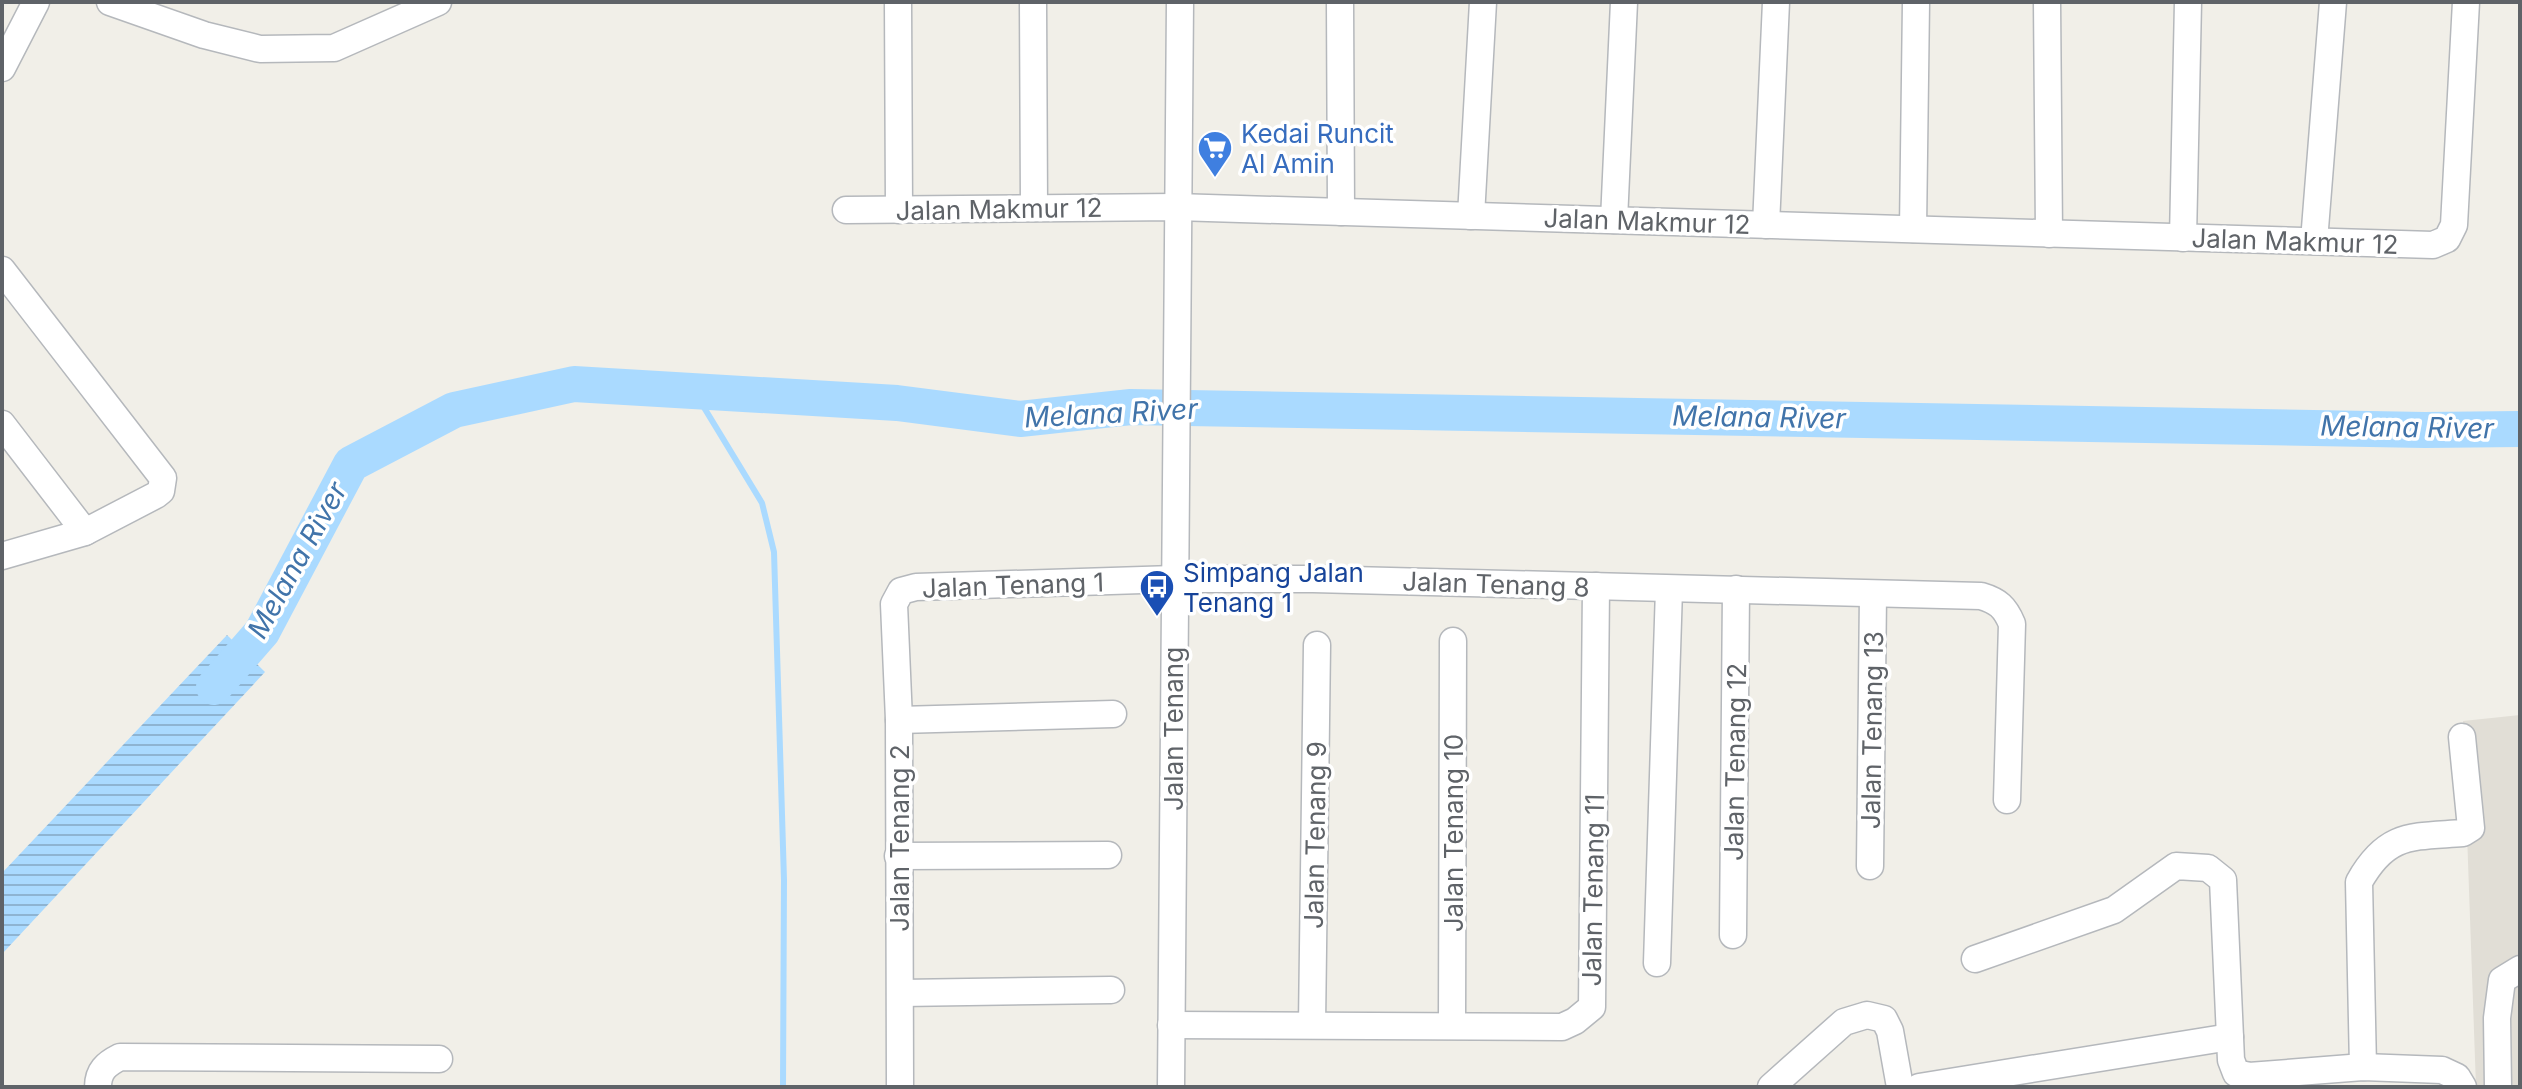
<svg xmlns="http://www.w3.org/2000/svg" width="2522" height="1089" font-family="Inter,sans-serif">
<defs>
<pattern id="water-rules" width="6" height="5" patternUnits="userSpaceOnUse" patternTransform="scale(2)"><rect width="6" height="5" fill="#aadaff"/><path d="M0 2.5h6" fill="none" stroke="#8eb4d2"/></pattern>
</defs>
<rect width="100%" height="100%" fill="#f1efe8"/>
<polygon fill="#e1ded6" points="2520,715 2520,1087 2476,1087 2463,721"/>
<polygon fill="url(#water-rules)" points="227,635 265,672 2,954 2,873"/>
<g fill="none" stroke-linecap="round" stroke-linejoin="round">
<polyline stroke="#aadaff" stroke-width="6" points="694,391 762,503 774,552 784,880 783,1087"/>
<polyline stroke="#aadaff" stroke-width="36" points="214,687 262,632 351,464 454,410 574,384 897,403 1020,419 1131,407 2425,430 2520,429"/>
<defs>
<g id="minor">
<polyline points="110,2 204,35 260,49 334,48 438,2"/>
<polyline points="898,2 899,210"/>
<polyline points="1033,2 1034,208"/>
<polyline points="1340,2 1341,212"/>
<polyline points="2047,2 2049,234"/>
<polyline points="2,68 36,2"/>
<polyline points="846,210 1176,207 2433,245 2447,239 2454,225 2466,2"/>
<polyline points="1471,216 1483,2"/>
<polyline points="1614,220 1624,2"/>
<polyline points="1766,225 1776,2"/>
<polyline points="1913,229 1916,2"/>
<polyline points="2183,238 2188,2"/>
<polyline points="2314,241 2333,2"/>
<polyline points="2,270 163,478 161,491 156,495 85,532 2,556"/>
<polyline points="2,424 85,532"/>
<polyline points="899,720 1113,714"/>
<polyline points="898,856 1108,855"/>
<polyline points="1870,866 1873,594"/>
<polyline points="1733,935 1736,589"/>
<polyline points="1975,959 2114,910 2176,866 2208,868 2223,880 2231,1060 2236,1073 2249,1076 2363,1067 2442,1070 2457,1077 2463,1087"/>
<polyline points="1657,963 1669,589"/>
<polyline points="901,993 1111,990"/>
<polyline points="1171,1025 1562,1027 1575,1021 1592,1007 1596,586"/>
<polyline points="1312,1025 1317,645"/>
<polyline points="1452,1025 1453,641"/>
<path d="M 2363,1067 L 2359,882 C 2387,832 2412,837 2463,833 L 2471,828 L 2462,737"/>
<path d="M 98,1087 C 98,1071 106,1064 120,1057 L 439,1059"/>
<path d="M 900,1087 L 899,720 L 894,604 L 901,591 L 916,587 L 1174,579 L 1313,579 L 1981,596 C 1998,601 2005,607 2012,624 L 2007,800"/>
<polyline points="1171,1087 1180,2"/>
<polyline points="1771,1087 1844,1022 1867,1015 1884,1019 1890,1031 1900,1087"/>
<polyline points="1919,1087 2230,1037"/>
<polyline points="2498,1087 2497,1018 2502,980 2520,969"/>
</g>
</defs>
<use href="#minor" stroke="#b5b8bc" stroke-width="29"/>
<use href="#minor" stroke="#fff" stroke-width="26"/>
</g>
<defs>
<symbol id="supermarket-pin" viewBox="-11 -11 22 30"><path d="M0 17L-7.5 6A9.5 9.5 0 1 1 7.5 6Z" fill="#3f7fe0" stroke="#fff"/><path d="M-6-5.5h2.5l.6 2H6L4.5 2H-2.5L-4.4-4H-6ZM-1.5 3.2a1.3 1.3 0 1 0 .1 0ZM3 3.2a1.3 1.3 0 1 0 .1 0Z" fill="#fff"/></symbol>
<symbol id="bus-pin" viewBox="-11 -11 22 30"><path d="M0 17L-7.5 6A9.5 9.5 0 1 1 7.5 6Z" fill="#1a4fb4" stroke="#fff"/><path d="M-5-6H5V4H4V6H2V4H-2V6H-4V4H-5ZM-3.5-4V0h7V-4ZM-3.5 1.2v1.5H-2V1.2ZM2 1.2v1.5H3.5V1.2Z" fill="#fff"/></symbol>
</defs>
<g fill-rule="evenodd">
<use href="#supermarket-pin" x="1195" y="128" width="40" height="54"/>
<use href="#bus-pin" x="1137" y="567" width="40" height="54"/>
</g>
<g text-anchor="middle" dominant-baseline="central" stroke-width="7" stroke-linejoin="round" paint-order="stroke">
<g font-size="26" fill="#366cbe" stroke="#fff" text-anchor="start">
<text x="1241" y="133">Kedai Runcit<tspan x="1241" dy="30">Al Amin</tspan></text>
</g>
<g font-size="26" fill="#5f6368" stroke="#fff">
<text transform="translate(999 209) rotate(-1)">Jalan Makmur 12</text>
<text transform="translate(1647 221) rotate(2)">Jalan Makmur 12</text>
<text transform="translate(2295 241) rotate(2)">Jalan Makmur 12</text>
<text transform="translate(1496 584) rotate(2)">Jalan Tenang 8</text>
<text transform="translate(1013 585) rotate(-2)">Jalan Tenang 1</text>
<text transform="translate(1173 729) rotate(-90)">Jalan Tenang</text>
<text transform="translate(1872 730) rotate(-89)">Jalan Tenang 13</text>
<text transform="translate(1735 762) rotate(-89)">Jalan Tenang 12</text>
<text transform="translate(1453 833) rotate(-90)">Jalan Tenang 10</text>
<text transform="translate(1315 835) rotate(-89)">Jalan Tenang 9</text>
<text transform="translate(899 838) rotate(-90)">Jalan Tenang 2</text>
<text transform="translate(1593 890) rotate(-89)">Jalan Tenang 11</text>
</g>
<g font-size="26" fill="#164399" stroke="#fff" text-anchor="start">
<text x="1183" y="572">Simpang Jalan<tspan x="1183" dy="30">Tenang 1</tspan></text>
</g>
<g font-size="28" font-style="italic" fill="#4174aa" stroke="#fff">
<text transform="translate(1111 413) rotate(-3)">Melana River</text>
<text transform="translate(1759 417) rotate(1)">Melana River</text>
<text transform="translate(2407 427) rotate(1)">Melana River</text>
<text transform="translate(297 560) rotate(-61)">Melana River</text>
</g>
</g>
<rect width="2522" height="1089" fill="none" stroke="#5f6368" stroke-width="8"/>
</svg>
